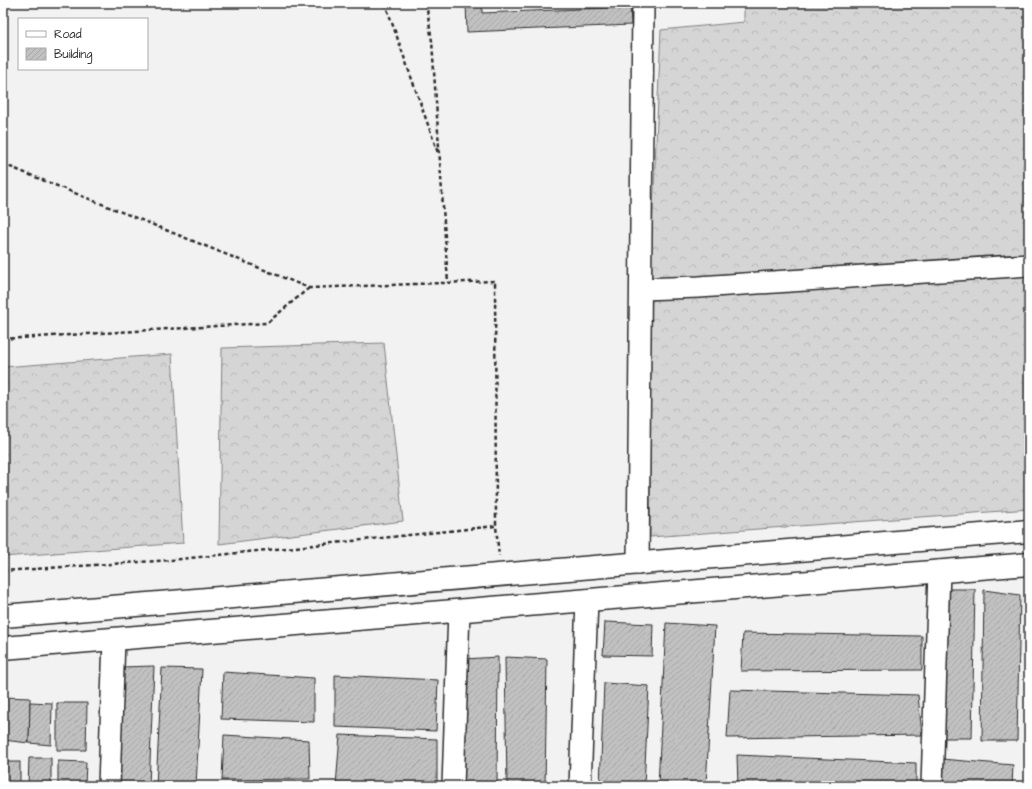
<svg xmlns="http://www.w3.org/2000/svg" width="1032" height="789" font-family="'Architects Daughter',sans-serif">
<defs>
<pattern id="forest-crowns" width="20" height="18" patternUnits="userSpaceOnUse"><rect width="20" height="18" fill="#d5d5d5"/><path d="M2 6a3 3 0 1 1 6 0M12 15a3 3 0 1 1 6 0" fill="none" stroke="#b7b7b7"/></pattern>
<pattern id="building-hatch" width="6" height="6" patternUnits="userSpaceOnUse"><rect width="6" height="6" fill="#c1c1c1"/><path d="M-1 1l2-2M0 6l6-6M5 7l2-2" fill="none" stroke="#a6a6a6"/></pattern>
</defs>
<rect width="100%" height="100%" fill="#f2f2f2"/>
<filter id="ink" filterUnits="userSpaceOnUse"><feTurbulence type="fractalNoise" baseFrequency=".025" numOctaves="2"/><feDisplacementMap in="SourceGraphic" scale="8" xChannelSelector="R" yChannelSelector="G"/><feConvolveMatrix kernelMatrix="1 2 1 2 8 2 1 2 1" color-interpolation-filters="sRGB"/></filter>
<g filter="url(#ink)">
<g fill="url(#forest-crowns)" stroke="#808080">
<polygon points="744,3 1029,3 1029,509 650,537 650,279 661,30 744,22"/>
<polygon points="384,343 403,521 219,544 222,348"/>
<polygon points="172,354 183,543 3,557 3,367"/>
</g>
<g fill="url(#building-hatch)" stroke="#2b2b2b">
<polygon points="466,3 482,3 482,13 630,7 631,25 467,32"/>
<polygon points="945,589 975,589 972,738 942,738"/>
<polygon points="984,590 1020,595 1017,741 982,741"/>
<polygon points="605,622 653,624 652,656 603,655"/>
<polygon points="666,623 715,626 706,786 658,786"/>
<polygon points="743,633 922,636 922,670 741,671"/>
<polygon points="498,657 497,786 461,786 464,659"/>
<polygon points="505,657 547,659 545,786 507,786"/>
<polygon points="154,666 149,786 116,786 121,667"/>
<polygon points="162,668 202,669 196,786 156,786"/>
<polygon points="223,672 314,678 314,722 221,719"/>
<polygon points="335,675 438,680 436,731 335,727"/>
<polygon points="604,683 649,686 644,786 600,786"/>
<polygon points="730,690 918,695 922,735 727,738"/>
<polygon points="3,697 30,698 29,743 3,740"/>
<polygon points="30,702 52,703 51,745 29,743"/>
<polygon points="57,703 87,703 86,750 57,750"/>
<polygon points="224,735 309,740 310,779 222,780"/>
<polygon points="340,735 437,739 437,786 336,786"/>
<polygon points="737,755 916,763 916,786 738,786"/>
<polygon points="29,758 51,758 51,786 28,786"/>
<polygon points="941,759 1013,765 1012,786 940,786"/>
<polygon points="58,761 86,762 85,786 58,786"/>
<rect x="3" y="762" width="17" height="24"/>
</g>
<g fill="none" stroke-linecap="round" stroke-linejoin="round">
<defs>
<g id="minor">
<polyline points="641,289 699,287 1029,265"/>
<polyline points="638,564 643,3"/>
<polyline points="109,786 114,639"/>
<polyline points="453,786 459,611"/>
<polyline points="580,786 587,600"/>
<polyline points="932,786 939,571"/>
</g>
<g id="major">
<polyline points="3,616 1029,531"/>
<polyline points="3,648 1029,564"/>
</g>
</defs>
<use href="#minor" stroke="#2b2b2b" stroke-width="24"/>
<use href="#major" stroke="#2b2b2b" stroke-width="25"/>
<g stroke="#2b2b2b" stroke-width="2.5" stroke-dasharray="4 3" stroke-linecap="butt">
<polyline points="385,3 438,153"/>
<polyline points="426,3 432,41 448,283"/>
<polyline points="3,164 309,288 495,281 496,526"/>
<polyline points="3,339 267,323 309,288"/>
<polyline points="3,571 171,560 496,526 499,556"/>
</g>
<use href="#minor" stroke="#fff" stroke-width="21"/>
<use href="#major" stroke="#fff" stroke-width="22"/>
</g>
</g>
<rect width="1032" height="789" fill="none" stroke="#fff" stroke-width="16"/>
<rect x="8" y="8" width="1016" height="773" fill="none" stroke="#2b2b2b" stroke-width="1.5" filter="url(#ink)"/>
<rect x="18" y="18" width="130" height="52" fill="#ffffff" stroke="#aaaaaa"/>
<rect x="26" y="31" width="20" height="6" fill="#ffffff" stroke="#aaaaaa"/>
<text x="54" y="38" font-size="12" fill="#2b2b2b">Road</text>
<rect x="26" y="48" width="20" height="12" fill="url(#building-hatch)" stroke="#aaaaaa"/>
<text x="54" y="58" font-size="12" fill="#2b2b2b">Building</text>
</svg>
